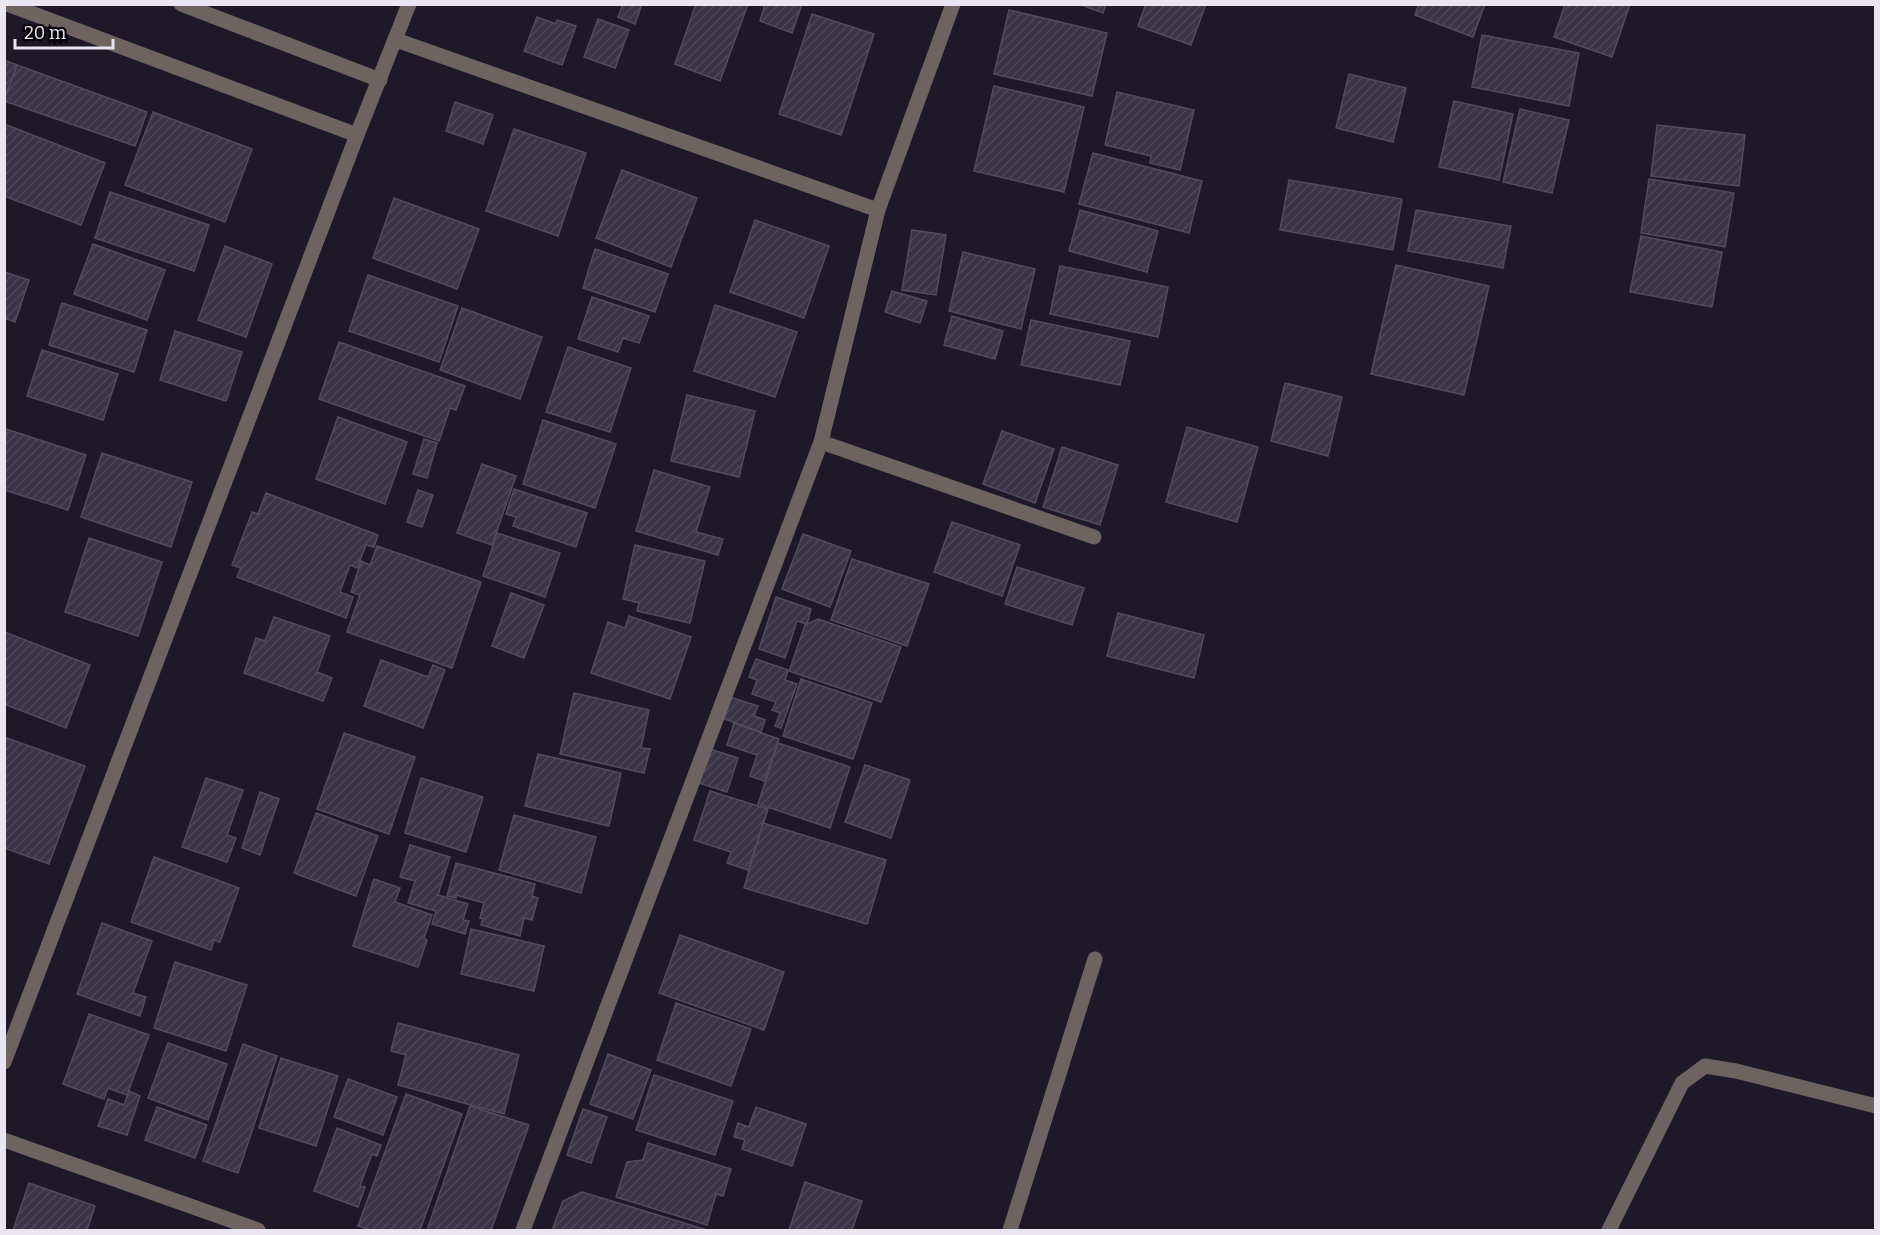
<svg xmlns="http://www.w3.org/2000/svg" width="1880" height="1235" font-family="Bitter,serif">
<defs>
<pattern id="building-hatch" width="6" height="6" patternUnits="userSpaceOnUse" patternTransform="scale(1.5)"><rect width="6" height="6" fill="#393446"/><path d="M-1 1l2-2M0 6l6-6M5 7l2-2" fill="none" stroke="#4c4858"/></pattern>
</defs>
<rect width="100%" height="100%" fill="#1e1829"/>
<g fill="url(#building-hatch)" stroke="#524c5f" stroke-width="1.5">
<polygon points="623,4 642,4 635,24 618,17"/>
<polygon points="696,4 748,4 720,81 675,64"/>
<polygon points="765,4 802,4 792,33 760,21"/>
<polygon points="1079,4 1106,4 1103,13"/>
<polygon points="1146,4 1206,4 1191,45 1138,26"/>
<polygon points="1419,4 1485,4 1473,37 1415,15"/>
<polygon points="1565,4 1630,4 1612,57 1554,37"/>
<polygon points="1009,10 1107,33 1092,96 994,74"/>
<polygon points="812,14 874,34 841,135 779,114"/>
<polygon points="537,17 556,24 557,20 576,26 562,65 524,51"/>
<polygon points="598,19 629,30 615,68 584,57"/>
<polygon points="1482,35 1579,53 1569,106 1472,87"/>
<polygon points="4,60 17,65 4,101"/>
<polygon points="17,65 147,112 135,146 4,101"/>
<polygon points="1349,74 1406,88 1393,142 1336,128"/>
<polygon points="994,86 1084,107 1064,192 974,171"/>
<polygon points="1117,92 1194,110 1180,170 1150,163 1151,156 1105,145"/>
<polygon points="1454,101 1513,114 1499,180 1439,167"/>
<polygon points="455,102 493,115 483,144 446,131"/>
<polygon points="1520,109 1569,120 1552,193 1503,182"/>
<polygon points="153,112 252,149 225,222 125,185"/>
<polygon points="4,124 105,163 81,225 4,196"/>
<polygon points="1657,125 1745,135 1739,186 1651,176"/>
<polygon points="514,129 586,153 558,236 486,211"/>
<polygon points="1093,153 1202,181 1189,233 1079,204"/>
<polygon points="622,170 697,198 671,267 596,238"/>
<polygon points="1649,179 1734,193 1725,247 1641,233"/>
<polygon points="1289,180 1402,199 1393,250 1280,230"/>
<polygon points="110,192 209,225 194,271 95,238"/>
<polygon points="394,198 479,229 457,289 373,258"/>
<polygon points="1080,210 1158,231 1147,272 1069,251"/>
<polygon points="1416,210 1511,226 1503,268 1408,251"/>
<polygon points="755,220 829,246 804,318 730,292"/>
<polygon points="912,230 946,235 936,295 902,290"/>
<polygon points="1641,236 1722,252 1712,307 1630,292"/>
<polygon points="93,244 165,270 147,320 74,294"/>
<polygon points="225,246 272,264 246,337 198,320"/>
<polygon points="595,249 668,274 655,312 583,288"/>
<polygon points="963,252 1035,269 1021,329 949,311"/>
<polygon points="1396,265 1489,286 1464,395 1371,374"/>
<polygon points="1060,266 1168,287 1158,337 1050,314"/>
<polygon points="4,272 29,280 15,322 4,318"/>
<polygon points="368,275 458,306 439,362 349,331"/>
<polygon points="892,291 927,301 920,323 885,312"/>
<polygon points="592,297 649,316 639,343 623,338 618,352 578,339"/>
<polygon points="62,303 147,330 134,372 49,345"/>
<polygon points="715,305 797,332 775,397 694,371"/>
<polygon points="462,308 542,337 520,399 440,370"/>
<polygon points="952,316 1003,331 995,359 944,345"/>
<polygon points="1031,320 1130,341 1120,385 1021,365"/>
<polygon points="175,331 242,352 226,401 160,380"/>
<polygon points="339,342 465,386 456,410 450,408 439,441 319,399"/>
<polygon points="568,347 631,368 610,432 546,412"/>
<polygon points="42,350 118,374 103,420 27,396"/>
<polygon points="1285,383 1342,397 1328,456 1271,441"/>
<polygon points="687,395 755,411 739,477 671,461"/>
<polygon points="338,417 407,442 385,504 316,479"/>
<polygon points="543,420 616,444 595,508 523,484"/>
<polygon points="1187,427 1258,447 1237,522 1166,502"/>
<polygon points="6,429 86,455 68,510 4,490"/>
<polygon points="1002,431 1054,449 1035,503 983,484"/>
<polygon points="424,439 437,443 427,478 413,474"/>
<polygon points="1062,447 1118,465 1100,525 1043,507"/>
<polygon points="102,453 192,482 171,547 81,517"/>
<polygon points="482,464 516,476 492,545 457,533"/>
<polygon points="654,470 710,487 696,532 723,539 718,555 636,531"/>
<polygon points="514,489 587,513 576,547 513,526 516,517 506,514"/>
<polygon points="418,490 433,495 422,527 407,522"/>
<polygon points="266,493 378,535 374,547 366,545 357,568 350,565 340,592 353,597 346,618 237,577 241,568 232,565 252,512 258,514"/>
<polygon points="952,522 1020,545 1002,596 934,572"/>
<polygon points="497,533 560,553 545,597 483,576"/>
<polygon points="803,534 851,551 830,607 782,589"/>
<polygon points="89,538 162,562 138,636 65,612"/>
<polygon points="635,545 705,561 690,623 637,611 639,603 623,599"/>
<polygon points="377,546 481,582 452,668 347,632 360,595 351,592 361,561 370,565"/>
<polygon points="852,559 929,584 907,646 831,620"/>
<polygon points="1017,567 1084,588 1072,625 1005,604"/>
<polygon points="511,593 544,605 524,658 492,646"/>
<polygon points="776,597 811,609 807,624 797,621 785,658 759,649"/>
<polygon points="1118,613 1204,635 1194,678 1107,656"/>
<polygon points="629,616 691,637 670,699 591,673 608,622 625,628"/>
<polygon points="274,617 330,636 317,672 332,678 323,701 244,673 256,638 265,641"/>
<polygon points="818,619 901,647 881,702 789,671 805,625"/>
<polygon points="4,632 90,665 66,728 4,704"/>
<polygon points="756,659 788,670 785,680 797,684 781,728 775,726 780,713 772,710 776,702 752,694 757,680 749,677"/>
<polygon points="381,660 428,677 433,665 445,670 423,728 364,706"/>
<polygon points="801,679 872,703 853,759 783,736"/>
<polygon points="574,693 649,710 641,748 650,749 644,773 560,754"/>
<polygon points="730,697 758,706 754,716 765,720 761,732 722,718"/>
<polygon points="734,723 779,739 764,781 750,776 757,755 727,745"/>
<polygon points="344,733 415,757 389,834 317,809"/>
<polygon points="4,737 85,766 49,864 4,848"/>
<polygon points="778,743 850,767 830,828 758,804"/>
<polygon points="710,749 738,758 727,792 699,783"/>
<polygon points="538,754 621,773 609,826 525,806"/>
<polygon points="865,765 910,780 891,838 845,822"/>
<polygon points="206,778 243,790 227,835 236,838 227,862 182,847"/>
<polygon points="421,778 483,797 466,852 405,833"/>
<polygon points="710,791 768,809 748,870 727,863 731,852 694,840"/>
<polygon points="260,792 279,799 260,855 242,848"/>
<polygon points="316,813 378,836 356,896 294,873"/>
<polygon points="514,815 596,837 581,893 499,870"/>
<polygon points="763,823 886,860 867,924 744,888"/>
<polygon points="410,845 450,857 438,895 468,904 463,920 469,921 465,934 432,924 436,911 408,903 415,881 400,877"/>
<polygon points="154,857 239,888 220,942 214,940 211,950 131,922"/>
<polygon points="456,863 535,884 532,896 538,898 532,920 524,918 520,936 481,925 483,919 480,918 484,903 456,895 456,898 447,896"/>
<polygon points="374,879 400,888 395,902 432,915 424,938 427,940 418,967 353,946"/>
<polygon points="102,923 152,941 133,993 146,997 140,1016 77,994"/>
<polygon points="471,929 544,946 534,991 461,974"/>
<polygon points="680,935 784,972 764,1030 659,993"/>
<polygon points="175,962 247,985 226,1051 154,1028"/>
<polygon points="676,1003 751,1029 731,1086 657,1060"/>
<polygon points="89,1014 149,1035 127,1095 108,1088 104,1099 63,1084"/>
<polygon points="398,1023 519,1055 504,1114 398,1085 406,1055 391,1051"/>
<polygon points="168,1043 227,1064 208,1120 148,1098"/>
<polygon points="243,1044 277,1056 238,1173 203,1161"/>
<polygon points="608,1054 651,1070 633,1119 590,1104"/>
<polygon points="281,1058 338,1076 316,1146 259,1128"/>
<polygon points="654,1075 733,1101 715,1155 636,1130"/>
<polygon points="348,1079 397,1097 383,1135 334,1117"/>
<polygon points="129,1091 140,1096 127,1135 98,1126 108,1099 124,1105"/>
<polygon points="406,1094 462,1114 420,1230 371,1230 358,1226"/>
<polygon points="470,1106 529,1125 491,1230 427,1230"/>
<polygon points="157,1107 207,1125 195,1158 145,1140"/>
<polygon points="756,1107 806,1124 792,1166 742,1149 745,1140 734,1137 738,1123 749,1127"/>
<polygon points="583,1109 607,1117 591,1163 567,1155"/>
<polygon points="337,1128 381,1145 377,1156 372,1154 360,1186 365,1187 358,1207 314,1191"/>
<polygon points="648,1143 731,1169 723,1196 716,1194 707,1225 616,1197 627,1162 643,1160"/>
<polygon points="805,1182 862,1201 852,1230 789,1230"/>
<polygon points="29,1183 95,1206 87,1230 13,1230"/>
<polygon points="582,1192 707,1230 552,1230 563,1201"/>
</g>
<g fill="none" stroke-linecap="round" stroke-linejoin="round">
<g stroke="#6e6361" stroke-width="15">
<polyline points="7,4 357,135"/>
<polyline points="181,4 380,80"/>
<polyline points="396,40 878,210"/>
<polyline points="821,442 1094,537"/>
<polyline points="4,1062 357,135 409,4"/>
<polyline points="4,1140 258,1230"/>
<polyline points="523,1230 821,442 878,210 953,4"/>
<polyline points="1010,1230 1095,959"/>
<polyline points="1609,1230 1682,1083 1705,1066 1736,1071 1876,1106"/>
</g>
</g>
<rect width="1880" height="1235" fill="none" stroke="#e9e5f1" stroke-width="12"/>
<path d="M15 39v9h98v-9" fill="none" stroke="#e9e5f1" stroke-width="3"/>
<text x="24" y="39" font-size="18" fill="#e9e5f1" stroke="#07050c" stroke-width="4.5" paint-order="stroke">20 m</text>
</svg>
